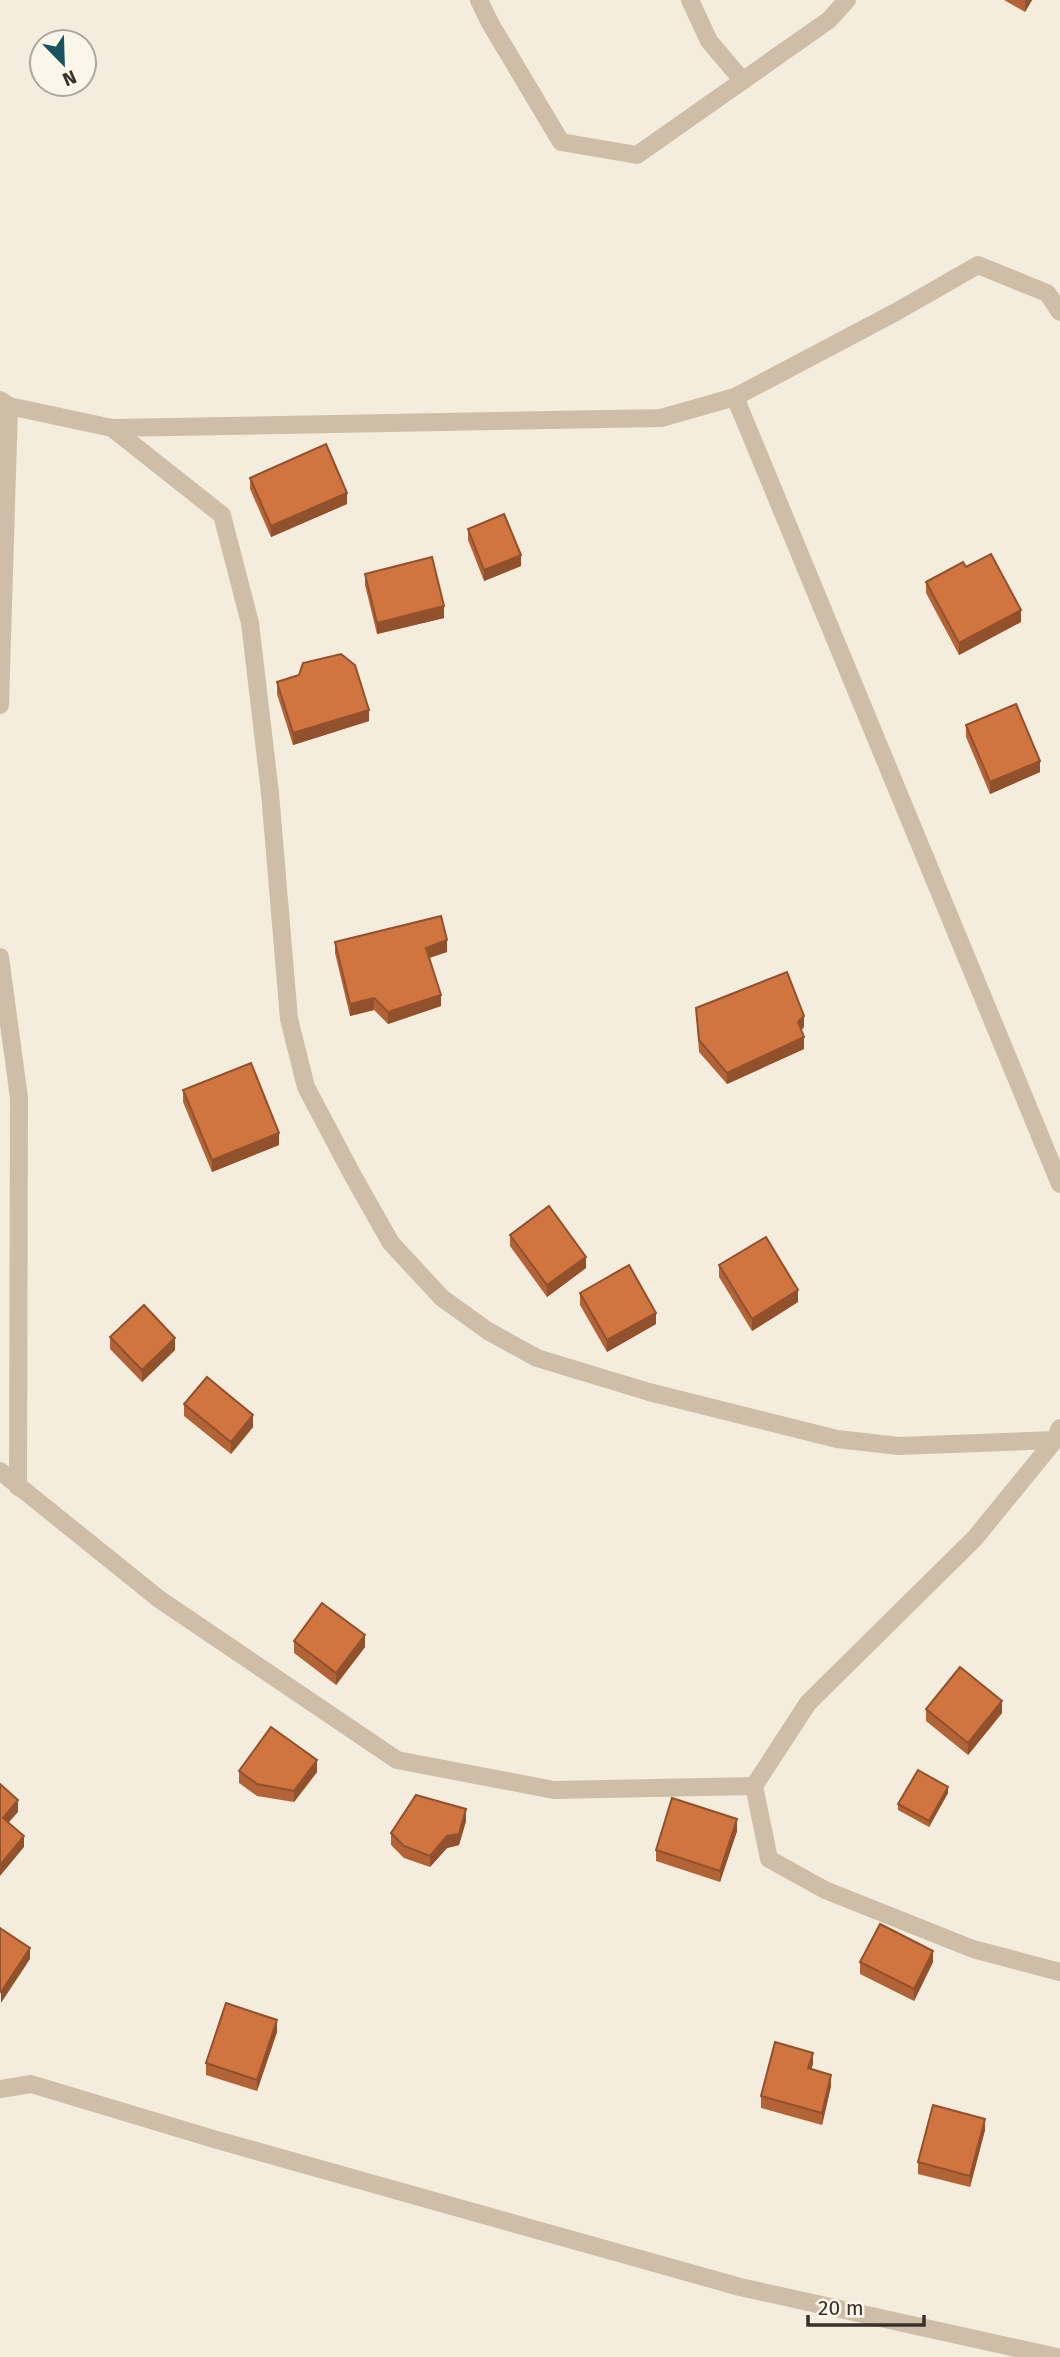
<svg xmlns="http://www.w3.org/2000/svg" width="1060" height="2357" font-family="'Fira Sans',sans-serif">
<rect width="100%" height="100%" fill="#f4ecdd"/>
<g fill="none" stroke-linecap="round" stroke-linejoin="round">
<g stroke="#cebea8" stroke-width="18">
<polyline points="479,0 490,23 561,142 637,155 829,20 847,0"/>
<polyline points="690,0 709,41 743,81"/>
<polyline points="735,397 1060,1184"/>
<polyline points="0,400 9,406 112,428 661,418 735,397 896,312 978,265 1047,293 1060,312"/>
<polyline points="112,428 222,515 250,623 270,793 289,1019 306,1087 353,1176 391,1243 442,1298 488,1331 537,1358 649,1392 837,1439 899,1446 1055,1440"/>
<polyline points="0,705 9,406"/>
<polyline points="0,957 19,1098 18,1487"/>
<polyline points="1060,1428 1055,1440 975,1538 808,1703 754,1786 769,1859 825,1890 973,1949 1060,1972"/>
<polyline points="0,1471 159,1599 397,1760 554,1790 754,1786"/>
<polyline points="0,2089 31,2084 217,2140 740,2287 1057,2357"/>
</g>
</g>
<g fill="#b36437">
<polygon points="1004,0 1032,0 1025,12"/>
<polygon points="250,478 347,504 271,537 250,489"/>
<polygon points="468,529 521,566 484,581 468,540"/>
<polygon points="365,574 444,618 377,634 365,585"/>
<polygon points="926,582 1021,622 959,655 926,593"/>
<polygon points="299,675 369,721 293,745 277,694 277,682"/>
<polygon points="966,725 1040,772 990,794 966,737"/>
<polygon points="335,942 447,952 429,958 441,1006 388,1024 374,1010 350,1016 335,953"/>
<polygon points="696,1008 804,1027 801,1030 804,1049 727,1084 699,1052"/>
<polygon points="183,1090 279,1145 212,1172 183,1102"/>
<polygon points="510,1235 586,1268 547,1297 510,1246"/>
<polygon points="719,1265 798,1302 752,1331 719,1277"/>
<polygon points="580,1293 656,1324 607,1352 580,1305"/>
<polygon points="110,1337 175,1350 142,1382 110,1349"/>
<polygon points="184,1404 253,1427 231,1454 184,1416"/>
<polygon points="294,1641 365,1647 336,1685 294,1653"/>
<polygon points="926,1709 1002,1713 968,1755 926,1721"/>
<polygon points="239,1771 317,1772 294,1802 257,1796 239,1783"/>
<polygon points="948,1793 929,1827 898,1810 898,1804"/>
<polygon points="466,1821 459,1845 447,1848 430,1867 404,1858 391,1845 391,1833"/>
<polygon points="737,1831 720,1882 656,1861 656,1850"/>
<polygon points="860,1962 933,1962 914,2001 860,1974"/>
<polygon points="277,2032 257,2091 206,2075 206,2063"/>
<polygon points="813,2064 811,2069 831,2086 822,2125 761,2108 761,2096"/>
<polygon points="985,2130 970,2187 918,2174 918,2162"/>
</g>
<g fill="#92512d">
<polygon points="1025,0 1032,0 1025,12"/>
<polygon points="347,493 347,504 271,537 271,526"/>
<polygon points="521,555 521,566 484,581 484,570"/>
<polygon points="444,606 444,618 377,634 377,623"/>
<polygon points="1021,610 1021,622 959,655 959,643"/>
<polygon points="369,710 369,721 293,745 293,733"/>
<polygon points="1040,761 1040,772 990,794 990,782"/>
<polygon points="447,940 447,952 426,959 426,948"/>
<polygon points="441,995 441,1006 388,1024 388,1012"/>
<polygon points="374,998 374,1010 350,1016 350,1004"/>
<polygon points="804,1016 804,1027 798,1034 798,1022"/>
<polygon points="804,1037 804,1049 727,1084 727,1073"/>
<polygon points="279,1133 279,1145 212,1172 212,1160"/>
<polygon points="586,1257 586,1268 547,1297 547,1285"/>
<polygon points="798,1290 798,1302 752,1331 752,1319"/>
<polygon points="656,1313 656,1324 607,1352 607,1340"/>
<polygon points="175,1338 175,1350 142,1382 142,1370"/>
<polygon points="253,1415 253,1427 231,1454 231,1442"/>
<polygon points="365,1635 365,1647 336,1685 336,1673"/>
<polygon points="1002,1701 1002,1713 968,1755 968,1743"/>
<polygon points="317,1760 317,1772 294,1802 294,1791"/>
<polygon points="948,1787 948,1793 929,1827 929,1821"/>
<polygon points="18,1800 18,1812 3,1829 3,1818"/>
<polygon points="466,1809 466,1821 459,1845 447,1848 430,1867 430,1856"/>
<polygon points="737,1819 737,1831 720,1882 720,1871"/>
<polygon points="24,1836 24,1847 0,1876 0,1865"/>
<polygon points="30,1948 30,1959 1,2003 1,1992"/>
<polygon points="933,1951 933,1962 914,2001 914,1989"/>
<polygon points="277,2020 277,2032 257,2091 257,2080"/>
<polygon points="813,2053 813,2064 808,2080 808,2068"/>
<polygon points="831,2075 831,2086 822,2125 822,2113"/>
<polygon points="985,2119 985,2130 970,2187 970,2176"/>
</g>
<g fill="#d07440" stroke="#92512d" stroke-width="2">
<polygon points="326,444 347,493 271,526 250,478"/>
<polygon points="504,514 521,555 484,570 468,529"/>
<polygon points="991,554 1021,610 959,643 926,582 963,562 966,567"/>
<polygon points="432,557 444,606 377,623 365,574"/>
<polygon points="341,654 355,665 369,710 293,733 277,682 299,675 303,663"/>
<polygon points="1016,704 1040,761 990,782 966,725"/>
<polygon points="441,916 447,940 426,948 441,995 388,1012 374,998 350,1004 335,942"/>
<polygon points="787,972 804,1016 798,1022 804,1037 727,1073 699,1040 696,1008"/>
<polygon points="251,1063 279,1133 212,1160 183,1090"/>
<polygon points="549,1206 586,1257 547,1285 510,1235"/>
<polygon points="766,1237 798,1290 752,1319 719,1265"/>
<polygon points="629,1265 656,1313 607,1340 580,1293"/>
<polygon points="144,1305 175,1338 142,1370 110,1337"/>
<polygon points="207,1377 253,1415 231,1442 184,1404"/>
<polygon points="322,1603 365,1635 336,1673 294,1641"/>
<polygon points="960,1667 1002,1701 968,1743 926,1709"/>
<polygon points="271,1727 317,1760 294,1791 257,1784 239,1771"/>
<polygon points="918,1770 948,1787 929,1821 898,1804"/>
<polygon points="0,1784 18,1800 3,1818 24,1836 0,1865"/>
<polygon points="416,1795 466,1809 459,1834 447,1836 430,1856 404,1846 391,1833"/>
<polygon points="672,1798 737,1819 720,1871 656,1850"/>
<polygon points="880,1924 933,1951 914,1989 860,1962"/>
<polygon points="0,1928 30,1948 1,1992 0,1991"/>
<polygon points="226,2003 277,2020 257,2080 206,2063"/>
<polygon points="775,2042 813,2053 808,2068 831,2075 822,2113 761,2096"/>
<polygon points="933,2105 985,2119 970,2176 918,2162"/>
</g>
<g transform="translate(63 63) rotate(157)"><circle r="33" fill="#fbf6ea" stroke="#aea79d" stroke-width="2"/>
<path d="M0-5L12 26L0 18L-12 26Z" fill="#1a5360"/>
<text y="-10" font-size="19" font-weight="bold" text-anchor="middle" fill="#3a3029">N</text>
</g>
<path d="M808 2315v10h116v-10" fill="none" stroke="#3a3029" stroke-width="3.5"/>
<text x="818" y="2315" font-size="21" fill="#3a3029" stroke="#fbf6ea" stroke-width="5" paint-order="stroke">20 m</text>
</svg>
